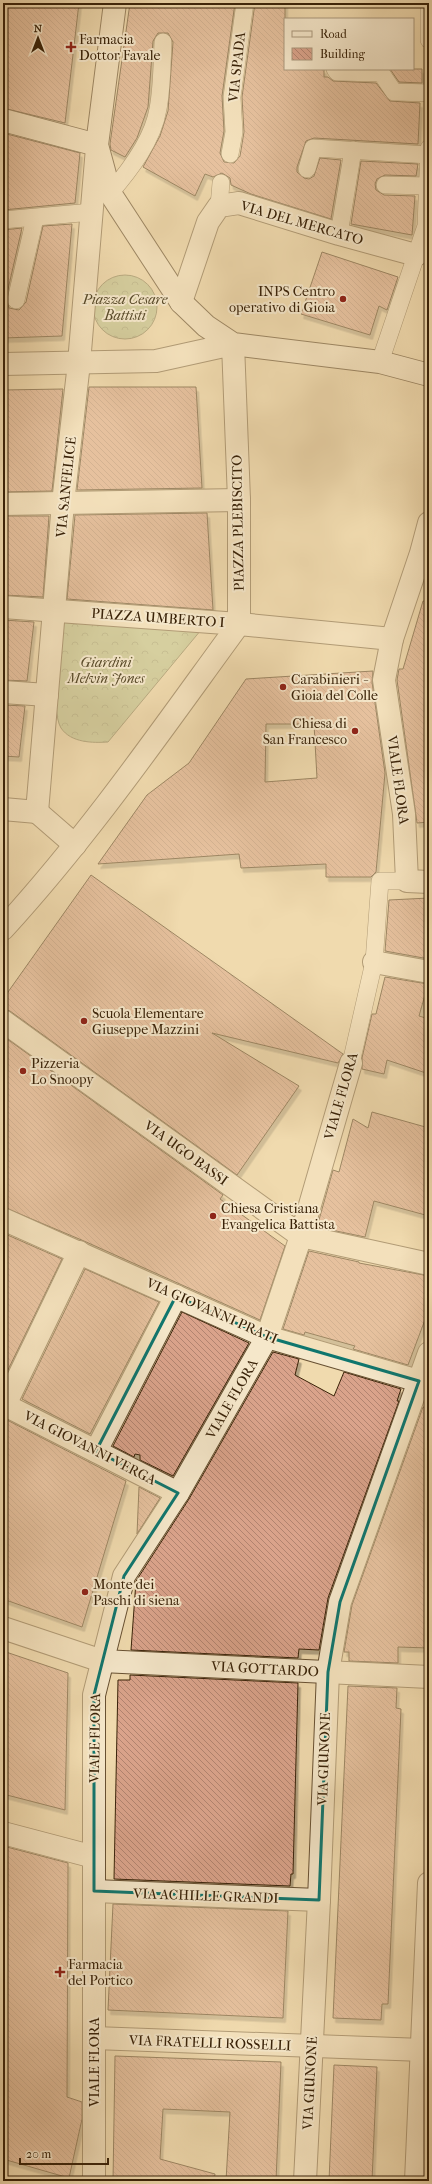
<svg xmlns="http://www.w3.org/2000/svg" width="432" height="2184" font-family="'IM FELL French Canon',serif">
<defs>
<pattern id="forest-crowns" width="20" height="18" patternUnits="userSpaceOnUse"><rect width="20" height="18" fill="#b6c08c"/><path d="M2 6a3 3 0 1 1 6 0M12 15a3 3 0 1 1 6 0" fill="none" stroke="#959c70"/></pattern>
<pattern id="building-back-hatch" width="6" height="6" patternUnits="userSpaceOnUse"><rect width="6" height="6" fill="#daa38b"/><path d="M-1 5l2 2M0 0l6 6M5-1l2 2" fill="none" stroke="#b28470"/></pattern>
<filter id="shadow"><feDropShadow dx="2.5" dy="4.5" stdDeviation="0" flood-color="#0004"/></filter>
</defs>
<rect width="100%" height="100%" fill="#f0daae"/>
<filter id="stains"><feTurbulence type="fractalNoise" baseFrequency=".005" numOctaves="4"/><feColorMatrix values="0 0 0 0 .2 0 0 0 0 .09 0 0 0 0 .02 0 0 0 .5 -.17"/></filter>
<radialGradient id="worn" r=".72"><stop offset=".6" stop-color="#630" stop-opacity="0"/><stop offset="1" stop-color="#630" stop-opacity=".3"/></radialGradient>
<g fill="url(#forest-crowns)" stroke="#78714a">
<circle cx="125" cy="307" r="32"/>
<path d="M 62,618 L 201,630 L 108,742 C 93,743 71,743 61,728 C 50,710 60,641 62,618 Z"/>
</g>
<g fill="url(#building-back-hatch)" stroke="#392208" fill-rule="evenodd" filter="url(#shadow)">
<polygon points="3,3 79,3 65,123 3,108"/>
<polygon points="130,3 235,3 222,96 224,131 220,153 224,162 234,163 240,156 244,132 242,97 255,3 285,3 285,69 324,69 324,77 328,77 333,81 376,83 390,101 420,103 418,144 314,138 306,141 297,167 297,172 304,178 309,179 314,176 320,158 341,160 331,219 251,194 231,185 230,178 222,173 213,177 205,174 195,196 143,167 160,136 168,111 173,42 168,33 158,33 153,41 148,107 137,138 125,157 111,150 110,144"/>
<polygon points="390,69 422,69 422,83 399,82"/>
<polygon points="3,133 80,153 75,203 3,210"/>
<polygon points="361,161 418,164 416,176 385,175 377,179 375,184 376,190 384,195 415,196 412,235 351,224"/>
<polygon points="72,224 62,336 3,338 3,230 22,228 6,298 9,308 19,310 26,302 43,226"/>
<polygon points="322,252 398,277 387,310 379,306 370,335 301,314"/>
<polygon points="89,387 196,387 202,488 77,490"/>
<polygon points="63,389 52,491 3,492 3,390"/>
<polygon points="207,513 213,610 67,599 75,515"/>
<polygon points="3,516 49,516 43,597 3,595"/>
<polygon points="423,601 429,602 429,822 417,823 397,680 399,669 403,669"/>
<polygon points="3,620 34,622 27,681 3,680"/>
<path d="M 373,671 L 372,682 L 385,773 L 376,872 L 371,877 L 326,877 L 326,864 L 241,868 L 239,854 L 98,864 L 147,795 L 189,763 L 246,679 ZM 266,724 L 314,724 L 317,778 L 265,782 Z"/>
<polygon points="3,705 25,706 19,757 3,756"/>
<polygon points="91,875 343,1054 338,1063 212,1033 299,1086 237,1175 10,1011 3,1009 3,999"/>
<polygon points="429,898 429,959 385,951 389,900"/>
<polygon points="385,977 428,984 419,1016 429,1019 429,1074 387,1060 384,1074 362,1069 362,1058 372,1014 376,1014"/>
<polygon points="3,1036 223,1195 220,1199 285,1246 260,1320 84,1241 3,1207"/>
<polygon points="372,1112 429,1128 429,1216 374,1201 365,1237 317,1227 333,1170 339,1172 353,1119 368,1128"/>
<polygon points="3,1233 62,1259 3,1380"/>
<polygon points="309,1251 359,1262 359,1263 429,1276 429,1309 408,1365 353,1349 355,1346 305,1332 304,1335 283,1329"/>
<polygon points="85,1269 159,1302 90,1434 22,1399"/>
<polygon points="182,1312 249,1343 173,1476 140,1460 140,1455 135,1454 134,1457 113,1446"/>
<polygon points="273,1352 299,1359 295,1375 334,1396 344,1372 401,1389 397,1401 399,1401 328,1598 319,1650 299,1649 298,1658 131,1650 136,1581 189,1499"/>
<polygon points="423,1407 429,1409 429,1648 398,1647 398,1663 349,1661 349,1652 344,1652 352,1605"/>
<polygon points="7,1420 126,1481 82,1627 3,1599 3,1421"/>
<polygon points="139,1487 160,1498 137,1534"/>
<polygon points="3,1651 68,1673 65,1810 3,1794"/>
<polygon points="130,1675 298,1683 293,1874 291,1874 290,1886 114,1879 118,1680 130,1680"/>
<polygon points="348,1686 397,1688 396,1708 401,1709 388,2004 382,2004 381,2020 333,2018"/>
<polygon points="3,1846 68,1863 67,2097 82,2102 82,2119 69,2178 3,2159"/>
<polygon points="113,1904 288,1911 283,2018 108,2010"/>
<polygon points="115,2056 281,2062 276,2181 226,2181 230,2112 163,2109 160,2159 215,2174 214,2181 113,2181"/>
<polygon points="334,2065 377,2067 372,2181 329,2181"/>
</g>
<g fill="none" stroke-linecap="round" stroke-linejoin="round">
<defs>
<g id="pedestrian">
<polyline points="429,3 429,40"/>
<polyline points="335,69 337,72 381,73 394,92 429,93"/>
<polyline points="230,154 234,132 232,97 245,3"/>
<polyline points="307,169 313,148 429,155"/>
<polyline points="385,185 428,186"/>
<path d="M 110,193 C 130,170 153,140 158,109 C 162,88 162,64 163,42"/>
<polyline points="219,206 221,183"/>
<polyline points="3,220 92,212"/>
<polyline points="339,234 353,150"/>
<polyline points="16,300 35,218"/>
<polyline points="380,362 426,226 429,148"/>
<polyline points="351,1063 374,962 380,881 407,881"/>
</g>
<g id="minor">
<polyline points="181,302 208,222 219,206 239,203 339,234 416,255"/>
<polyline points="3,364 156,361 233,344 239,500 239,624"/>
<polyline points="3,504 239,500"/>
<polyline points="429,523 421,553 392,639 384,680 404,814 407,881 429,882"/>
<polyline points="3,607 239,624 392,639"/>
<polyline points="3,692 47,695"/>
<polyline points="3,809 37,812"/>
<polyline points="37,812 63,503 79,363 97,148"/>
<polyline points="37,812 75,845"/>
<path d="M 3,929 C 90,834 163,728 239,624"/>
<polyline points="374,962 429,972"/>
<polyline points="3,1021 301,1236 429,1264"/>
<polyline points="3,1219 267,1337 429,1384"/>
<polyline points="3,1404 178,1493"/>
<polyline points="3,1409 79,1252"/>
<polyline points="96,1451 176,1296"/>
<polyline points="3,1628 102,1661 429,1677"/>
<polyline points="3,1833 94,1857"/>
<polyline points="94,1891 319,1900"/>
<polyline points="94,2038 423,2050"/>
<polyline points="94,2181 94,1695 124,1576 178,1493 267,1337 301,1236 351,1063"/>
<polyline points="305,2181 319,1900 328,1672 340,1602 429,1353"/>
<polyline points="416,2181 429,1883"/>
</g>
<g id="secondary">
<polyline points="115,3 97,145 110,193 181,302 206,326 233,344 380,362 429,375"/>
<polyline points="3,120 97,145"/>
</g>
</defs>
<use href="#pedestrian" stroke="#675032" stroke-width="18"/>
<use href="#minor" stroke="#675032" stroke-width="24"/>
<use href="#secondary" stroke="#392208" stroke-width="24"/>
<use href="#pedestrian" stroke="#f5e7ca" stroke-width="17"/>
<use href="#minor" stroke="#f5e7ca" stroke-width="22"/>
<use href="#secondary" stroke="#f5e7ca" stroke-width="22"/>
</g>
<path d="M0 0H432V2184H0ZM 176,1296 L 267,1337 L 419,1381 L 340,1602 L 328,1672 L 319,1900 L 94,1891 L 94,1695 L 124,1576 L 178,1493 L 96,1451 Z" fill="#f0daae" fill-opacity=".55" fill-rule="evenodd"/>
<path fill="none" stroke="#0f766e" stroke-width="3" stroke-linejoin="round" d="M 176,1296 L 267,1337 L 419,1381 L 340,1602 L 328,1672 L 319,1900 L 94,1891 L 94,1695 L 124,1576 L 178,1493 L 96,1451 Z"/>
<g fill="#8f2418" stroke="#f5e7ca" stroke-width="1.5">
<path d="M69 41h4v4h4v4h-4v4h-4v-4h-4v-4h4z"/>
<circle cx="343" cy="299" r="4"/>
<circle cx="283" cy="687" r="4"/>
<circle cx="355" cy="731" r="4"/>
<circle cx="84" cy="1021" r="4"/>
<circle cx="23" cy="1071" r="4"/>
<circle cx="213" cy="1216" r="4"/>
<circle cx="85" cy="1592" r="4"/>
<path d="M58 1966h4v4h4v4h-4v4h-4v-4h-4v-4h4z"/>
</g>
<g text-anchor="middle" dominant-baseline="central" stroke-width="4" stroke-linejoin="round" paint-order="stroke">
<g font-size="14" fill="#392208" stroke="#f5e7ca" text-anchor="start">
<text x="79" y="39">Farmacia<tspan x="79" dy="16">Dottor Favale</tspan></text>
<text x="335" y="291" text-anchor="end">INPS Centro<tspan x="335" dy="16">operativo di Gioia</tspan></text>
<text x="291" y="679">Carabinieri -<tspan x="291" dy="16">Gioia del Colle</tspan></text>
<text x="347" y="723" text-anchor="end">Chiesa di<tspan x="347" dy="16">San Francesco</tspan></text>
<text x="92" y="1013">Scuola Elementare<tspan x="92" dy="16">Giuseppe Mazzini</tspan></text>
<text x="31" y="1063">Pizzeria<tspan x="31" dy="16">Lo Snoopy</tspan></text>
<text x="221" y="1208">Chiesa Cristiana<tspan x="221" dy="16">Evangelica Battista</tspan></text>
<text x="93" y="1584">Monte dei<tspan x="93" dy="16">Paschi di siena</tspan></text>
<text x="68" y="1964">Farmacia<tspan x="68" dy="16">del Portico</tspan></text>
</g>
<g font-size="14" fill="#392208" stroke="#f5e7ca">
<text transform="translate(237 67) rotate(-84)">VIA SPADA</text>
<text transform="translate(302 223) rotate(16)">VIA DEL MERCATO</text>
<text transform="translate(66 487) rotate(-84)">VIA SANFELICE</text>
<text transform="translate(238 523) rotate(-91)">PIAZZA PLEBISCITO</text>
<text transform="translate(158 618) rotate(4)">PIAZZA UMBERTO I</text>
<text transform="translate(398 780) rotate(82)">VIALE FLORA</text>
<text transform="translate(341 1096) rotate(-74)">VIALE FLORA</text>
<text transform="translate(186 1153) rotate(36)">VIA UGO BASSI</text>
<text transform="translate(212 1311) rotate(24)">VIA GIOVANNI PRATI</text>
<text transform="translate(232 1399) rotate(-60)">VIALE FLORA</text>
<text transform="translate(90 1448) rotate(27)">VIA GIOVANNI VERGA</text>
<text transform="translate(265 1669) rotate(3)">VIA GOTTARDO</text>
<text transform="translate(95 1738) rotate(-89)">VIALE FLORA</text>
<text transform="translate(324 1759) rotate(-88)">VIA GIUNONE</text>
<text transform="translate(206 1896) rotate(2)">VIA ACHILLE GRANDI</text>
<text transform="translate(210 2043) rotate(2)">VIA FRATELLI ROSSELLI</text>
<text transform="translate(94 2062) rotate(-90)">VIALE FLORA</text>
<text transform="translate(310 2083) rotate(-87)">VIA GIUNONE</text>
</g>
<g font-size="14" font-style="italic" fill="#584a29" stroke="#f5e7ca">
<text x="125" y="299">Piazza Cesare<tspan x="125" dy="16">Battisti</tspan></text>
<text x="106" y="662">Giardini<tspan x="106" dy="16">Melvin Jones</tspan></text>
</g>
</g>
<rect width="432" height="2184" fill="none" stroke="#f0daae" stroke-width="16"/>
<rect x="4" y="4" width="424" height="2176" fill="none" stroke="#392208" stroke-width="2"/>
<rect x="8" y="8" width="416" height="2168" fill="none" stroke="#392208"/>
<rect x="284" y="18" width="130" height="52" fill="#f5e7ca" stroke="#aa987c"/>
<rect x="292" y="31" width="20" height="6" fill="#f5e7ca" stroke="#aa987c"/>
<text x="320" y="38" font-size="12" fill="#392208">Road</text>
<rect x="292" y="48" width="20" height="12" fill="url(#building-back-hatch)" stroke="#aa987c"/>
<text x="320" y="58" font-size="12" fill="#392208">Building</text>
<g transform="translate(38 38)" stroke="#f5e7ca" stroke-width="3" paint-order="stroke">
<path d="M0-3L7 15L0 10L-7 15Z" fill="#392208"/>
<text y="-6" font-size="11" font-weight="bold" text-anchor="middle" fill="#392208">N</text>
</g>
<path d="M20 2158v6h88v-6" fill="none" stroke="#392208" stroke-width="2"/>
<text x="26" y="2158" font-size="12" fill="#392208" stroke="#f5e7ca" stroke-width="3" paint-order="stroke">20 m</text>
<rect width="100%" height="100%" filter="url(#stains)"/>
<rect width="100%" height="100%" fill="url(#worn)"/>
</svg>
